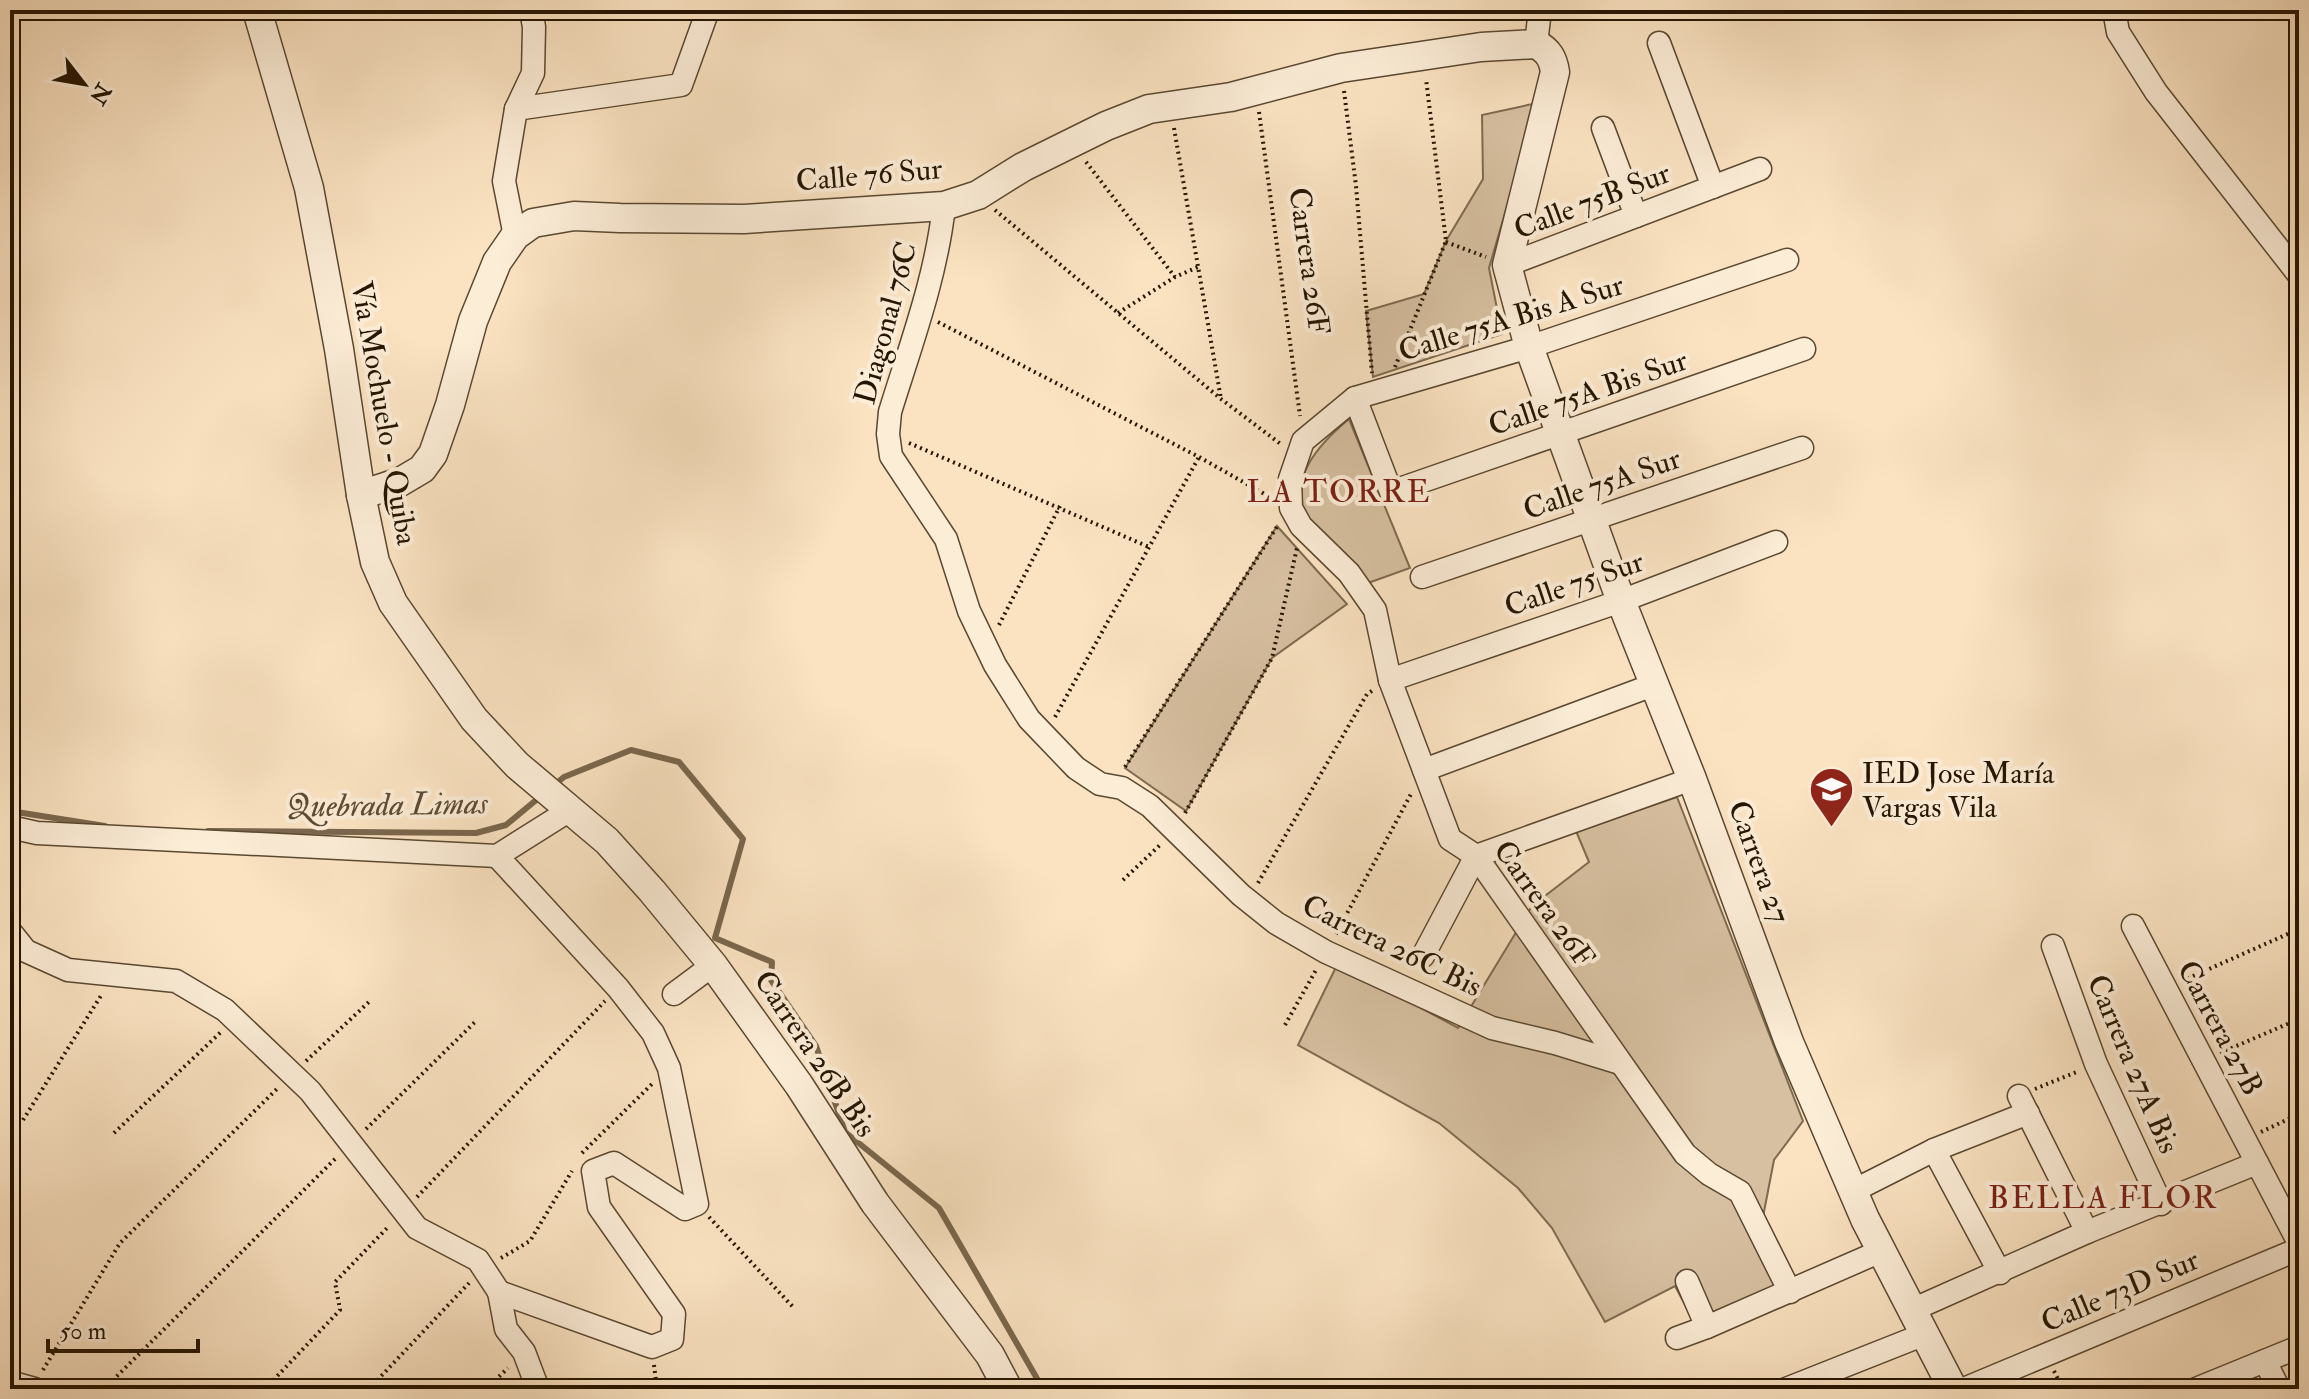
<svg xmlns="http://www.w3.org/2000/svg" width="2309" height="1399" font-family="'IM FELL Double Pica',serif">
<rect width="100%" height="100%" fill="#fbe3c2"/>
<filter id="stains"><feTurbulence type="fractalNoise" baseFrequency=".0025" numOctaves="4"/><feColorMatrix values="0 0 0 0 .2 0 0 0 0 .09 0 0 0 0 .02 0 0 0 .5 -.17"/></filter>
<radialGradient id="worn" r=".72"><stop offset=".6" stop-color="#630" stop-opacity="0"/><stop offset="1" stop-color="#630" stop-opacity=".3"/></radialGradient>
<g fill="#d7c0a1" stroke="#7e6a50" stroke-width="2">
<polygon points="1537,103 1489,268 1502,334 1373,377 1366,311 1424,294 1446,241 1483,179 1482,115"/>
<path d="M 1349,419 L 1410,568 L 1368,583 C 1356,571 1312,532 1306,520 C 1287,478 1319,444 1349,419 Z"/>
<polygon points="1277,526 1347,604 1272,658 1186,811 1125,768"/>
<polygon points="1677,797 1803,1121 1774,1160 1763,1217 1792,1282 1698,1329 1675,1286 1605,1322 1552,1228 1518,1188 1439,1123 1298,1045 1338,963 1458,1028 1532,906 1589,862 1576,831"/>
</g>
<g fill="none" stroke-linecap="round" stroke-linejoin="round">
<g stroke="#7a674d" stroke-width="6">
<polyline points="553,786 564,777 631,750 679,762 743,839 715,938 772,962 771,980 816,1046 845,1132 939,1208 1043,1389"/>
<polyline points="10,811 105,826"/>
<polyline points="208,831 476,833 506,825 541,796"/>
</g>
<defs>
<g id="minor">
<polyline points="2114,10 2118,32 2156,92 2299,275"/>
<polyline points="1659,43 1713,187"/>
<polyline points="1536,44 1540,10"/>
<polyline points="516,109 681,85 708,10"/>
<polyline points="1603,128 1636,216"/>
<path d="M 944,206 C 936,278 911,344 890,412 L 888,434 L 891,456 L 946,539 L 969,611 L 995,665 L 1029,719 L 1076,768 L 1100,784 L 1122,788 L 1150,806 L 1241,895 L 1276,923 L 1326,952 L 1492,1028 L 1555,1043 L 1620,1063"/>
<polyline points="515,236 504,181 516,109 533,73 534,27 531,10"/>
<polyline points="1787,260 1529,347 1355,398 1303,441 1290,479 1291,508 1301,526 1349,573 1375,610 1390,680 1450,839 1476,856 1685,1154 1709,1174 1740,1192 1790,1292"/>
<polyline points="1507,265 1760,169"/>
<polyline points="1355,398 1391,492 1804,349"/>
<polyline points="1422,577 1802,448"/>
<polyline points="1390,680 1621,601 1776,542"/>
<polyline points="1424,770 1653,685"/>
<polyline points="10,827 37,833 497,856 570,810"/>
<polyline points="497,856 618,988 653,1033 669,1068 697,1204 685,1209 614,1163 593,1171 599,1207 674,1314 672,1339 652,1347 499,1292 506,1329 524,1352 538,1389"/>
<polyline points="1476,856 1692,779"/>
<polyline points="2133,926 2299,1243"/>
<polyline points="10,931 26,951 68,970 176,981 225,1010 310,1091 417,1228 478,1260 499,1292"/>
<polyline points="2053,946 2096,1064 2161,1204"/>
<polyline points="1423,956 1476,856"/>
<polyline points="674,994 713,965"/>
<polyline points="2019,1096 2087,1232"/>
<polyline points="1934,1150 2000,1273"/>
<polyline points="1853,1191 1934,1150 2028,1113"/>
<polyline points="1687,1281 1707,1327 1881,1251"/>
<polyline points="1912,1310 2087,1232 2257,1163"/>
<polyline points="1677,1338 1707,1327"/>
<polyline points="2265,1361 2279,1389"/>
<polyline points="10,1382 35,1389"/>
<polyline points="1786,1389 1925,1334"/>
<polyline points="1964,1389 2299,1249"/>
<polyline points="2196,1389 2299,1347"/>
</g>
<g id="tertiary">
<polyline points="257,10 309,188 339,349 361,495 375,562 393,603 474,719 517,765 607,841 652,891 713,965 799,1085 875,1203 990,1355 1008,1389"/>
<path d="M 361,495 L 400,482 L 422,469 L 433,454 L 450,405 L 473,321 L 497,262 L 515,236 L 533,223 L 574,216 L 620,218 L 744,219 L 944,206 L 978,195 L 1023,167 L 1106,126 L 1149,109 L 1231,97 L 1341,68 L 1481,47 L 1536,44 C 1549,51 1553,59 1555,72 L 1507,265 L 1529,347 L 1621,601 L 1692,779 L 1789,1042 L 1865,1219 L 1953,1389"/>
</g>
</defs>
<use href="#minor" stroke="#5a4830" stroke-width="25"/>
<use href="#tertiary" stroke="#5a4830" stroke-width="31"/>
<g stroke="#251500" stroke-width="4" stroke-dasharray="2 4" stroke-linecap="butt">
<polyline points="1344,91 1356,186 1372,373"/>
<polyline points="1259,112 1300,416"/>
<polyline points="1174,128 1221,399"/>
<polyline points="1086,162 1175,277"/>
<polyline points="995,210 1221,399 1282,445"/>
<polyline points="1446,242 1486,257"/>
<polyline points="1118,313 1175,277 1198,267"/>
<polyline points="938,322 1199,457 1270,497"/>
<polyline points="1395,367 1446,241 1426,79"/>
<polyline points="909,443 1149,547"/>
<polyline points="999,625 1060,506"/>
<polyline points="1055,717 1199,457"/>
<polyline points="1125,767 1278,525"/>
<polyline points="1185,813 1272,658 1297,548"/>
<polyline points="1123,880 1160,845"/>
<polyline points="1258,883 1367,694 1375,689"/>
<polyline points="1336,934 1411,794"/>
<polyline points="10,980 17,967"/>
<polyline points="2182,981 2299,929"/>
<polyline points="1285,1025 1316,970"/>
<polyline points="2220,1053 2299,1019"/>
<polyline points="306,1061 371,1000"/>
<polyline points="2035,1089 2079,1071"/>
<polyline points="23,1120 102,994"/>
<polyline points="366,1129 476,1021"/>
<polyline points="2261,1132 2299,1114"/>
<polyline points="114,1133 221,1032"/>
<polyline points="582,1153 653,1083"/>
<polyline points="417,1197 605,1001"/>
<polyline points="709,1217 793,1307"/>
<polyline points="501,1258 530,1241 572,1171"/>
<polyline points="654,1365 657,1389"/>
<polyline points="43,1370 120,1243 279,1087"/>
<polyline points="2054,1371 2063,1389"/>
<polyline points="104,1389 337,1157"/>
<polyline points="265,1389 340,1310 335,1282 389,1226"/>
<polyline points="369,1389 469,1283"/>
<polyline points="486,1389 508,1368"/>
</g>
<use href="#minor" stroke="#fcedd7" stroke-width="22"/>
<use href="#tertiary" stroke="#fcedd7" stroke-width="28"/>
</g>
<defs>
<symbol id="school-pin" viewBox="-11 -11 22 30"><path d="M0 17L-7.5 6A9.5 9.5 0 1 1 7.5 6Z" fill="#8f2418" stroke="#fcedd7"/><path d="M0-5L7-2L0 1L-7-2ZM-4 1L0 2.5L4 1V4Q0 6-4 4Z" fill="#fff"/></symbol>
</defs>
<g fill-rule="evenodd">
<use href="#school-pin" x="1806" y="764" width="51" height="69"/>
</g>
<g text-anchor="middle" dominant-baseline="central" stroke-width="8" stroke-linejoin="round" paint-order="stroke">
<g font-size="30" fill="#251500" stroke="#fcedd7">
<text transform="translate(869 175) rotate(-5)">Calle 76 Sur</text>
<text transform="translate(1592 201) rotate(-21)">Calle 75B Sur</text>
<text transform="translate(1309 261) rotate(82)">Carrera 26F</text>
<text transform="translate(1511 318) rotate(-17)">Calle 75A Bis A Sur</text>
<text transform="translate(886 323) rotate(-75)">Diagonal 76C</text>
<text transform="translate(1588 393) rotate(-19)">Calle 75A Bis Sur</text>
<text transform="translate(384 413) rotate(80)">Vía Mochuelo - Quiba</text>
<text transform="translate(1602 484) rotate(-19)">Calle 75A Sur</text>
<text transform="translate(1574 584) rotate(-19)">Calle 75 Sur</text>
<text transform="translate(1759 862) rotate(70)">Carrera 27</text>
<text transform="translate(1544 904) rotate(54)">Carrera 26F</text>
<text transform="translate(1392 946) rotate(26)">Carrera 26C Bis</text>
<text transform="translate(2220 1028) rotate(62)">Carrera 27B</text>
<text transform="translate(815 1054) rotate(56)">Carrera 26B Bis</text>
<text transform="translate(2133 1064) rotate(67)">Carrera 27A Bis</text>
<text transform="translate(2120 1291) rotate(-23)">Calle 73D Sur</text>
</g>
<g font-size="30" fill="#251500" stroke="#fcedd7" text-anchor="start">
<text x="1862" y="773">IED Jose María<tspan x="1862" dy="34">Vargas Vila</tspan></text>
</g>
<g font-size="32" letter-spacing="2" fill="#7a1f14" stroke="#fcedd7">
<text x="1339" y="492">LA TORRE</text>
<text x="2103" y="1198">BELLA FLOR</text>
</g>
<g font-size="32" font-style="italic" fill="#5d4b33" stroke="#fcedd7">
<text transform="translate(387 805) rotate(-1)">Quebrada Limas</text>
</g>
</g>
<rect width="2309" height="1399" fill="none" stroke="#fbe3c2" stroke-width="40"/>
<rect x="12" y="12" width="2285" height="1375" fill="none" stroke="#251500" stroke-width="4"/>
<rect x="20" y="20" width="2269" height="1359" fill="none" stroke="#251500" stroke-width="2"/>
<g transform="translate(84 84) rotate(121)" stroke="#fcedd7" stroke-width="6" paint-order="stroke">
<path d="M0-6L14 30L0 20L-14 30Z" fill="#251500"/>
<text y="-12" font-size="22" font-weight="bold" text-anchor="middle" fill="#251500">N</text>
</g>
<path d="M48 1339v12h150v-12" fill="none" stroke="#251500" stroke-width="4"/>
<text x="60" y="1339" font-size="24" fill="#251500" stroke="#fcedd7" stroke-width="6" paint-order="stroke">50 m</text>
<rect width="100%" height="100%" filter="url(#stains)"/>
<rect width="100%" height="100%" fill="url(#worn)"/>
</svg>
